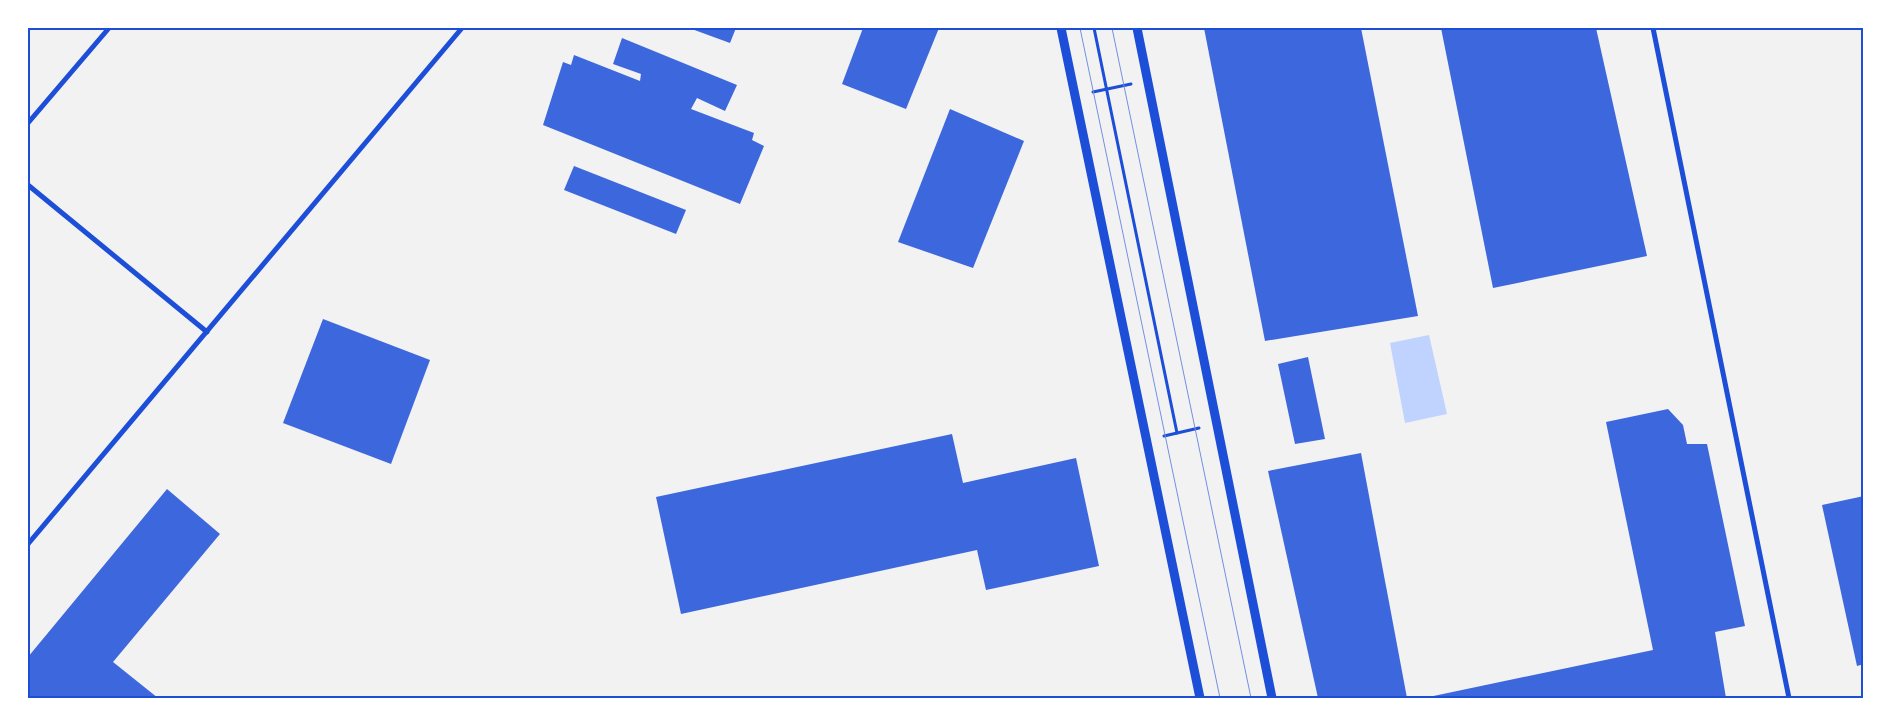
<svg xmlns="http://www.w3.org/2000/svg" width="1891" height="726" font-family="Mulish,sans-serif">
<rect width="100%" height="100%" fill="#f2f2f2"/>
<polygon fill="#bfd3fe" points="1429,335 1447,414 1405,423 1390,343"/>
<g fill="#3d67dc">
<polygon points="689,28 736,28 730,43"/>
<polygon points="863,28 939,28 906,109 842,84"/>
<polygon points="1204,28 1361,28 1418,316 1265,341"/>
<polygon points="1441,28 1596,28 1647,256 1493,288"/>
<polygon points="622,38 737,85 725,111 697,98 691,109 754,133 752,140 764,146 740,204 543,125 563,62 571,65 574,55 640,81 641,74 613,64"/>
<polygon points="950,109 1024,141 973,268 898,242"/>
<polygon points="574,166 686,210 676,234 564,190"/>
<polygon points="323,319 430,360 391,464 283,423"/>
<polygon points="1308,357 1325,439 1295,444 1278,364"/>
<polygon points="1668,409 1683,425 1687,444 1707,444 1745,626 1715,632 1726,698 1424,698 1653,650 1606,422"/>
<polygon points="952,434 963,483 1076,458 1099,566 986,590 977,550 681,614 656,497"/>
<polygon points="1361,453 1407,698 1318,698 1268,471"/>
<polygon points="167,489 220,534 113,662 158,698 28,698 28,657"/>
<polygon points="1864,496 1864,664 1857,666 1822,505"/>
</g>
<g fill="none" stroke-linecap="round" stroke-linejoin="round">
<g stroke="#1d4ed8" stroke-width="3">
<polyline points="1094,28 1177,433"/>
<polyline points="1093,92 1131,84"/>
<polyline points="1164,436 1199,428"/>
</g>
<g stroke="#1d4ed8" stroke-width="5">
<polyline points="1653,28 1789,698"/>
<polyline points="28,123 109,28"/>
<polyline points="28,185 207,332"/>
<polyline points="28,544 462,28"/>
</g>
<g stroke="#1d4ed8" stroke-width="9">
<polyline points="1061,28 1200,698"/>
<polyline points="1137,28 1272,698"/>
</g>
<g stroke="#7290e2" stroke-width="1">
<polyline points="1080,28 1220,698"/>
<polyline points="1112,28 1251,698"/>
</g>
</g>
<rect width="1891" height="726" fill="none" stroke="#ffffff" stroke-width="58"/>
<rect x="29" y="29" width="1833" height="668" fill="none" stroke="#1d4ed8" stroke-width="2"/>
</svg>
